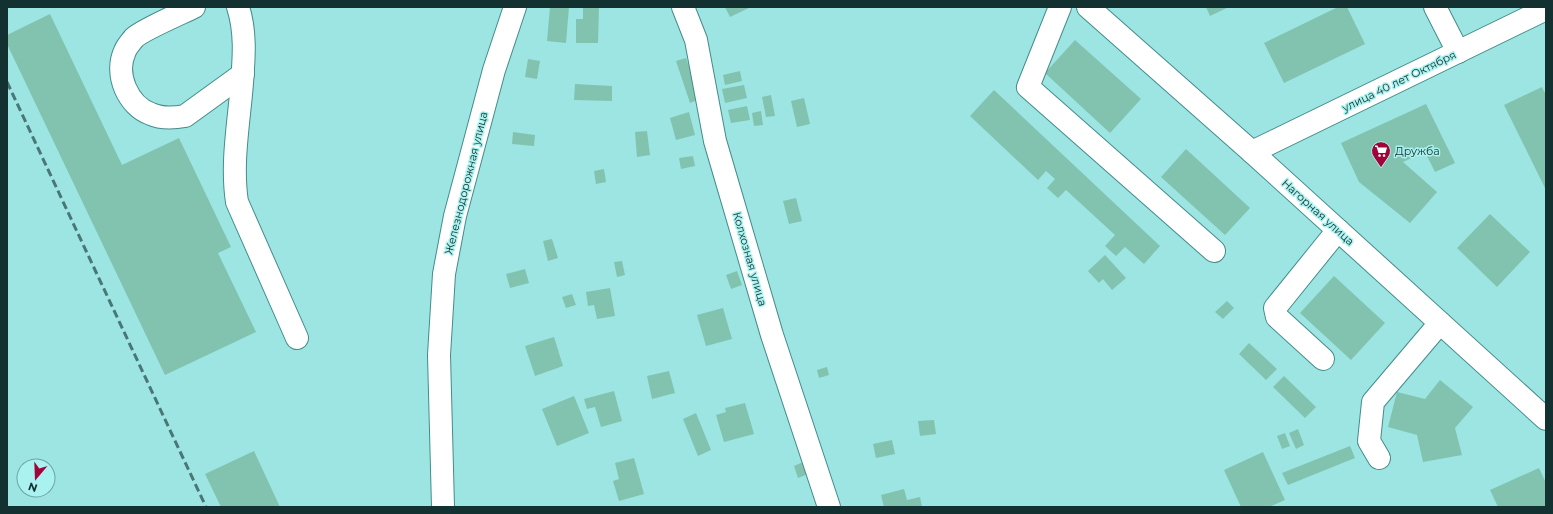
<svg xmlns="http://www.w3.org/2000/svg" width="1553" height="514" font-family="Montserrat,sans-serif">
<rect width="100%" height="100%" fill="#9ce5e2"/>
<g fill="#82c3af">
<polygon points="550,7 569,7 566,43 547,41"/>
<polygon points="583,7 599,7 598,43 576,43 576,19 583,19"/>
<polygon points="725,7 751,7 730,17"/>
<polygon points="1206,7 1229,7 1210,16"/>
<polygon points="1338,7 1347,7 1365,44 1284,83 1264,43"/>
<polygon points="50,14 122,165 179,138 231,247 218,253 256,332 165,375 7,44 7,35"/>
<polygon points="1075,40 1141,99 1110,133 1045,73"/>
<polygon points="686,58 700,99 690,103 676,61"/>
<polygon points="528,59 540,61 537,79 525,77"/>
<polygon points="740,71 742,81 725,85 723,75"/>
<polygon points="575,84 612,86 612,101 574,100"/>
<polygon points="744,85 747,98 725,103 722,89"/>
<polygon points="1542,87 1546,95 1546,187 1545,188 1504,105"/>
<polygon points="994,90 1160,246 1144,264 1125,247 1116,256 1105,246 1115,235 1066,190 1058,198 1047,188 1055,179 1046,171 1038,180 970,116"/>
<polygon points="771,95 775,116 766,117 762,97"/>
<polygon points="804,98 810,124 797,127 791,101"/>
<polygon points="1426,104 1455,163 1435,172 1425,152 1403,162 1437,192 1410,223 1359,182 1341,143"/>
<polygon points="747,106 750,120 731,123 728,110"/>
<polygon points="761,111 763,125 754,126 752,113"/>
<polygon points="689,112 695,135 676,140 670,118"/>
<polygon points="647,131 650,155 637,157 635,132"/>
<polygon points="513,132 535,135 534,146 512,144"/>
<polygon points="1186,149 1250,208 1225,235 1161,177"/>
<polygon points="693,156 695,166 681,169 679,158"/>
<polygon points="604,169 606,182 596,184 594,171"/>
<polygon points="796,198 802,221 789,224 783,201"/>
<polygon points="1490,214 1530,252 1497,287 1457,248"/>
<polygon points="552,239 558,258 548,261 543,241"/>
<polygon points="1105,255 1126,278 1112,290 1103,279 1099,283 1088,271"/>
<polygon points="622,261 625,275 617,277 614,262"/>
<polygon points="525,269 529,283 510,288 506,274"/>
<polygon points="737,271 742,285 731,289 726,275"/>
<polygon points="1334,276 1385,323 1351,360 1300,313"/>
<polygon points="610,288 615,316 597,319 594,305 588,306 586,292"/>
<polygon points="572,294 576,305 566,308 562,297"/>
<polygon points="1227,301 1234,308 1223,319 1215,312"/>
<polygon points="723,308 732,339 706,346 697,315"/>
<polygon points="554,337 563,366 535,376 525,346"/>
<polygon points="1249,343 1277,369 1266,380 1239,354"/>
<polygon points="827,367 829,375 819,378 817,370"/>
<polygon points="669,371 675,393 652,399 647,376"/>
<polygon points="1284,376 1316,407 1305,418 1273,387"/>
<polygon points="1440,380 1473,407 1455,428 1462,455 1423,462 1417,435 1388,427 1397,392 1425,399"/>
<polygon points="614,391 622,421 601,427 595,407 587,409 584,399"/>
<polygon points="574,396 589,433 557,446 542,409"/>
<polygon points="745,403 754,434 724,442 716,415 726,412 725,408"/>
<polygon points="696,413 711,450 698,456 683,419"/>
<polygon points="934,420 936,434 920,436 918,421"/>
<polygon points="1298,429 1304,445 1296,449 1289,433"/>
<polygon points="1285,433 1290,446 1282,449 1277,436"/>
<polygon points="892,440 895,454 876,458 873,444"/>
<polygon points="1350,446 1355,458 1288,485 1282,473"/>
<polygon points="254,451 280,507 221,507 205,474"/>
<polygon points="1263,452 1285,500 1269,507 1241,507 1224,470"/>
<polygon points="634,458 644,494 619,501 613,481 619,479 615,463"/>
<polygon points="803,462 808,474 798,478 794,466"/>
<polygon points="1539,468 1546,483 1546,507 1498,507 1490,490"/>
<polygon points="904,489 907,500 920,497 922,507 884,507 881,495"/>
</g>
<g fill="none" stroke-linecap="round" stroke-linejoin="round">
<defs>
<g id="minor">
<path d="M 194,7 C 182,13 142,30 134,38 C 131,42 127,46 125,51 C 114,74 128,106 151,114 C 162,119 174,118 185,116 L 243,74"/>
<path d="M 238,7 C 246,32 244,57 242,83 C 239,122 231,163 237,202 L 297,338"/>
<polyline points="683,7 696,40 715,141 772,335 829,507"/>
<polyline points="1060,7 1028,87 1214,251"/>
<polyline points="1435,7 1458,52"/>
<polyline points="1252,152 1546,9"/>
<polyline points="1323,359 1277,317 1275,308 1338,230"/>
<polyline points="1379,458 1369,441 1373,402 1440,323"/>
<polyline points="443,507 439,355 444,274 455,216 494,70 515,7"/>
</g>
<polyline id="major" points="1088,7 1252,152 1546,419"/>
</defs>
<use href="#minor" stroke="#448c8a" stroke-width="24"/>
<use href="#major" stroke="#448c8a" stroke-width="24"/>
<use href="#minor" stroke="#fff" stroke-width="22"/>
<use href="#major" stroke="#fff" stroke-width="22"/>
<polyline stroke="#487775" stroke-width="3" stroke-dasharray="8 4" stroke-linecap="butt" points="7,82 206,507"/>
</g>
<defs>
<symbol id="supermarket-pin" viewBox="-11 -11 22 30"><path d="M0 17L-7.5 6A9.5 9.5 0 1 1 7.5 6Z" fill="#a20439" stroke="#a9f2ef"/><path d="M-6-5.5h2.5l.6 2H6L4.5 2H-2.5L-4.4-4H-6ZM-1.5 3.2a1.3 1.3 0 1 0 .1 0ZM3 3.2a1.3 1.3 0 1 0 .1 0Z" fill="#fff"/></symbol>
</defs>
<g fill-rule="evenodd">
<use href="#supermarket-pin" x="1370" y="140" width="22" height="30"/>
</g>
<g text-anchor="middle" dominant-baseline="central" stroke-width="3" stroke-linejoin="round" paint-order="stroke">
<g font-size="11" fill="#133130" stroke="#a9f2ef">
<text transform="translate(1399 81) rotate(-26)">улица 40 лет Октября</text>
<text transform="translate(466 183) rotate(-76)">Железнодорожная улица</text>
<text transform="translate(1318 212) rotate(42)">Нагорная улица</text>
<text transform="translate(750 259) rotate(74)">Колхозная улица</text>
</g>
<g font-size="11" fill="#133130" stroke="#a9f2ef" text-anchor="start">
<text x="1395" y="151">Дружба</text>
</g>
</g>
<rect width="1553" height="514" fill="none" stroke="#133130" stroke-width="16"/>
<g transform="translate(36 478) rotate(199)"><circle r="19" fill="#a9f2ef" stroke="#6da5a3"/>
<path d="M0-3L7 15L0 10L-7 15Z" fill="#a20439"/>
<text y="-6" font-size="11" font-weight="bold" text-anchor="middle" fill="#133130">N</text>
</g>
</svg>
